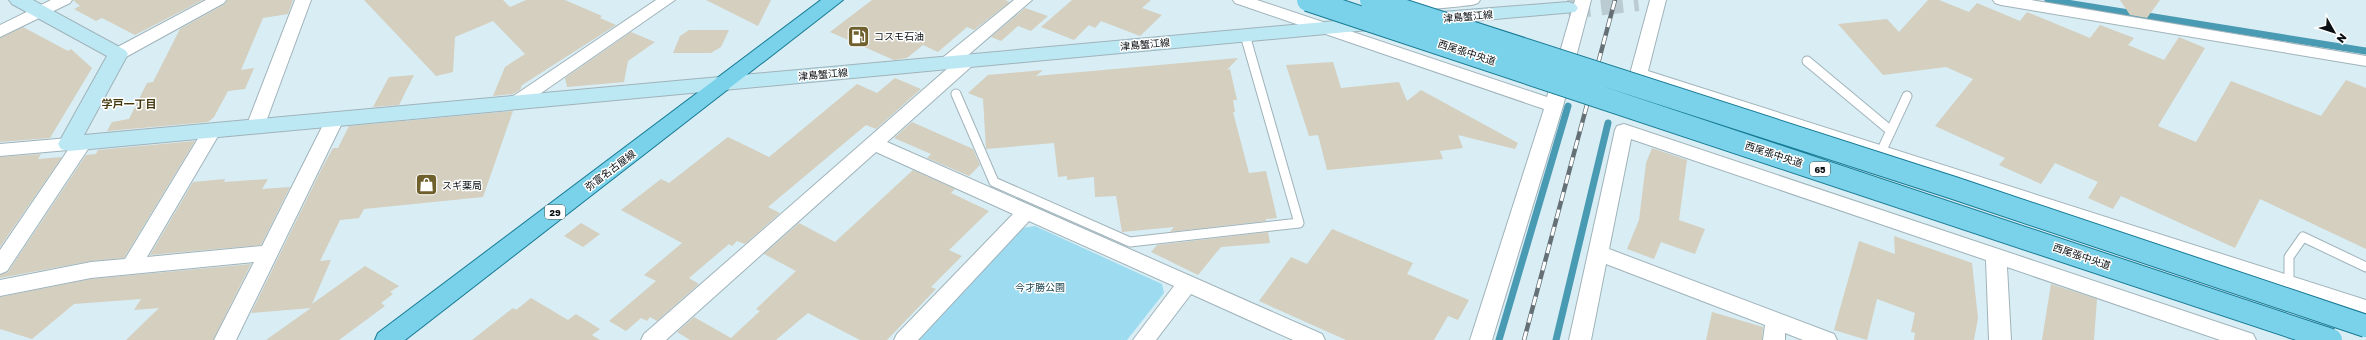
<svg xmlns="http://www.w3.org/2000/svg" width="2366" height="340" font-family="'Golos Text','Noto Sans JP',sans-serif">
<rect width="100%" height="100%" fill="#d9edf4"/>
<path fill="#9ddbf1" d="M1035 226 1162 284 1164 293 1127 340H918L1022 228Z"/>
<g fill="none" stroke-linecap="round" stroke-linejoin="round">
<path stroke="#499ab3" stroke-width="7" d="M2048 0 2366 51
M1499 340 1568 106
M1556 340 1608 123"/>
</g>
<path fill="#d4cfbe" d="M73 0H203L135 35 102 18 96 21 74 9 80 6Z
M227 0H293L288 14 263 18 241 70 254 68 245 89 228 91 214 117 208 122 107 131 112 122 129 119 147 83 153 82 180 29 225 4Z
M364 0H503L510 7 526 0H565L602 16 600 18 616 25 522 85 520 90 513 94 493 96 505 67 525 54 493 21 455 37 453 72 436 76Z
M706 0H771L758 26Z
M872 0H1005L1010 2 974 30 967 27 938 52 923 45 907 58 894 60 830 32Z
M1072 0H1151L1142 8 1162 15 1140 36 1101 21 1095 28 1089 25 1074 40 1041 27Z
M1928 0H1939L1969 12 1977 3 2020 21 2027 12 2090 38 2100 25 2134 38 2128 45 2164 60 2179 37 2205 48 2158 126 2196 142 2231 81 2321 116 2346 80 2366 88V249L2260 199 2235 248 2121 196 2113 209 2088 198 2098 182 2055 163 2041 184 1999 165 2005 158 1935 126 1973 79 1946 67 1883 75 1838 24 1887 19 1899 32Z
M2120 0H2160L2147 18 2130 15Z
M1025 8 1048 16 1031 31 1018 26 1001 41 991 37Z
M23 27 68 51 71 49 92 68 50 138 0 142V38Z
M689 30H729L721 47 711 53H673L680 36Z
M631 32 655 42 628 61 624 82 567 87 565 78Z
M1238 58 1227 70 1230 69 1237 100H1233L1235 112H1233L1249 173 1266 171 1277 218 1266 219V221L1170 232 1174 227 1122 232 1116 196 1095 197 1094 177 1067 180V176L1058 177 1054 143 986 149 983 99 968 93 988 75 1043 70 1036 76Z
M1333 62 1341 88 1399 82 1407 101 1421 90 1518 143 1515 149 1458 135 1463 148 1440 151 1443 159 1327 170 1318 135 1309 136 1286 65Z
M414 75 399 105 373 107 389 77Z
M895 78 921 89 876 129 866 125 768 207 780 213 745 244 737 241 732 246 729 244 689 278 699 284 657 321 650 317 647 321 641 318 626 331 609 321 656 281 644 275 682 243 621 210 661 179 669 183 728 137 769 157 857 84 877 93Z
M513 111 483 197 364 209 359 218 340 220 320 261 331 260 312 304 365 266 399 286 390 292 393 294 381 303 385 306 339 340H266L311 308 251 313 323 166 333 148H338L349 126Z
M912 122 973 149 980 165 969 176 927 158 931 154 894 138Z
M195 141 124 258 91 261 0 278V275L8 272 86 155 96 154 98 150Z
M1652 148 1687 160 1679 220 1705 229 1695 254 1661 242 1654 259 1627 249 1639 220 1646 163Z
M41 154 38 159 62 157 0 247V157Z
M913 170 955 189 951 193 989 211 949 250 962 256 931 287 936 289 887 340H860L808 313 776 340H690L677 332 694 317 731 338 760 311 756 309 796 271 764 254 799 223 835 242Z
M225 179 224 182 268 179 262 189 290 187 261 245 150 255 193 182Z
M581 223 600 234 583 247 564 236Z
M1332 229 1413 263 1407 274 1469 300 1458 320 1448 316 1434 340H1346L1259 301 1291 257 1307 264Z
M1268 232 1270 243 1221 247 1198 275 1151 252 1157 245Z
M1894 236 1972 263 1978 318 1974 340H1914L1915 333 1911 332 1915 313 1877 299 1867 340 1834 330 1859 241 1895 254Z
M251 264 213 340H126L159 308 134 310 141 299 74 304 32 339 0 329V297L91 279Z
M2051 284 2097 299 2094 340H2042Z
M531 298 568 320 576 314 600 329 592 335 600 340H472L513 308 516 310Z
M1712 312 1763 327 1762 340H1706Z"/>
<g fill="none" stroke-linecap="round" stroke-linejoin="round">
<path stroke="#baccd2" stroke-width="22" stroke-dasharray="22 11" stroke-linecap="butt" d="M1568 8 1638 0"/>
<defs>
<path id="lane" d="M1807 61 1891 131
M956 94 994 182 1130 242 1299 223 1245 35
M1881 152 1907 96
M2289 283V257L2303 237 2366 267"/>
<path id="street" d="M51 0H72L70 3 0 37V25Z
M206 0H226L224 3 124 58H112L109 54 112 50Z
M295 0H311L264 127 261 131 255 133 249 131 246 127Z
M656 0H675L521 107 515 109 509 107 506 103 509 99Z
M1014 0H1032L967 56 973 57 976 61 973 65 887 142 1322 334 1325 340H1293L1191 294 1156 340H1133L1174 286 1029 221 918 340H894L897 334 1013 214 876 152 666 340H641L644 334 948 68 941 67 938 63 941 59Z
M1233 0H1257L1547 97 1575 0H1591L1563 106 1492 340H1470L1544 109 1235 3Z
M1404 0H1480L1478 3 1472 5C1456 6 1414 15 1404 0Z
M1650 0H1666L1648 71 2366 300V316L1633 78 1630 74Z
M1993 0H2031L2366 56V66L2001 5 1995 3Z
M335 113 341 115 344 119 236 340H214L254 262 91 278 0 296V280L91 262 125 259 205 127 212 125 219 127 221 131 147 257 262 246 326 119 329 115Z
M1624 124 2253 334 2256 340H2220L2007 267 2011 340H1989L1986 260 1631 139 1609 249 1834 334 1837 340H1803L1785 333V340H1763L1765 325 1606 264 1591 340H1569L1615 130 1617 126Z
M83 137 90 139 92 143 7 271 0 274V250L68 150 0 156V144L69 138 76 140Z"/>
<path id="secondary" d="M9 0H33L125 50 128 54 84 135 1379 17 1386 19 1389 23 1386 27 1379 29 69 151 61 149 58 144 107 56 12 4Z
M1568 2 1575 4 1578 8 1575 12 1429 25 1422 23 1419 19 1422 15 1429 13Z"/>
<path id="primary" d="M821 0H843L405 340H375L378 333Z"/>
</defs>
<use href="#lane" stroke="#a0b3ba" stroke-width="11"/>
<use href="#street" stroke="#a0b3ba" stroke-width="2"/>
<use href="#secondary" stroke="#a0b3ba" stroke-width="2"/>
<use href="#primary" stroke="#177a94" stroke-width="2"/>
<use href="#lane" stroke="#fff" stroke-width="9"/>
<use href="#street" fill="#fff" fill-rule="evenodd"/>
<use href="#secondary" fill="#bce8f4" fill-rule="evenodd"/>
<use href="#primary" fill="#79d2e9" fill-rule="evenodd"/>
<defs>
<path id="rail" d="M1524 340 1615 0"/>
</defs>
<use href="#rail" stroke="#647075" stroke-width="4.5"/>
<use href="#rail" stroke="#fff" stroke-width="3" stroke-dasharray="9" stroke-linecap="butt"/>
<defs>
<path id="primary-bridge" d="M1308 0 2331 340
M1371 0 1954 188 2366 326"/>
</defs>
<use href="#primary-bridge" stroke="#177a94" stroke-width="24" stroke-linecap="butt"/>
<use href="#primary-bridge" stroke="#79d2e9" stroke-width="22"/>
</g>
<defs>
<symbol id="fuel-square" viewBox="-11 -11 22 22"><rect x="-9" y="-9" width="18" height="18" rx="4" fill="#6e5f2c" stroke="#fff"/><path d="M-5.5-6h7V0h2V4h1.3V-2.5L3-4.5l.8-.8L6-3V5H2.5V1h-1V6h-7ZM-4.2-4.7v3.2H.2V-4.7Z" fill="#fff"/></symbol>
<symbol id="shop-square" viewBox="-11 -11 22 22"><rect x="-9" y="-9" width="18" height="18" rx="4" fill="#6e5f2c" stroke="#fff"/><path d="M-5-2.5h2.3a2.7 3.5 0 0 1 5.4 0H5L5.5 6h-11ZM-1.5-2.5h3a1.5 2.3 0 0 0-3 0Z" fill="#fff"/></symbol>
</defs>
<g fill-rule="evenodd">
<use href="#fuel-square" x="846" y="24" width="25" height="25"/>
<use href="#shop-square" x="414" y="172" width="25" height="25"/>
</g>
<g text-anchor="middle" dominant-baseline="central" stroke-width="3" stroke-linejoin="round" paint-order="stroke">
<g fill="#fff" stroke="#535759" stroke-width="1">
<rect x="1810" y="162" width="20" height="14" rx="3"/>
<rect x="545" y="205" width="20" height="14" rx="3"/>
</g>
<g font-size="9" font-weight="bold" fill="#090f12">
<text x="1820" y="169">65</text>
<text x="555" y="212">29</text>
</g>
<g font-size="10" fill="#090f12" stroke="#fff">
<text transform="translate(1468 16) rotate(-5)">津島蟹江線</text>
<text transform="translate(1145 44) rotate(-5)">津島蟹江線</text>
<text transform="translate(1467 52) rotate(18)">西尾張中央道</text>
<text transform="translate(823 74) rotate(-5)">津島蟹江線</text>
<text transform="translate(1774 154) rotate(18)">西尾張中央道</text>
<text transform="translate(610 170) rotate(-37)">弥富名古屋線</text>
<text transform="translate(2082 256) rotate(19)">西尾張中央道</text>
</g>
<g font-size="10" fill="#090f12" stroke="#fff" text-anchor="start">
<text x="874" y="36">コスモ石油</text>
<text x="442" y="185">スギ薬局</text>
</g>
<g font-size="10" fill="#1d424d" stroke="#fff">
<text x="1040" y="287">今才勝公園</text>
</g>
<g font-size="11" font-weight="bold" fill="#43370d" stroke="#fff">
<text x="129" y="103">学戸一丁目</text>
</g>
</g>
<g transform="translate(2334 32) rotate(129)" stroke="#ffffff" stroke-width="3" paint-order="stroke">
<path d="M0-3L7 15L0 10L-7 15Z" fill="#090f12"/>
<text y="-6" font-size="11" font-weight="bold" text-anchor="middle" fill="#090f12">N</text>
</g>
</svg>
